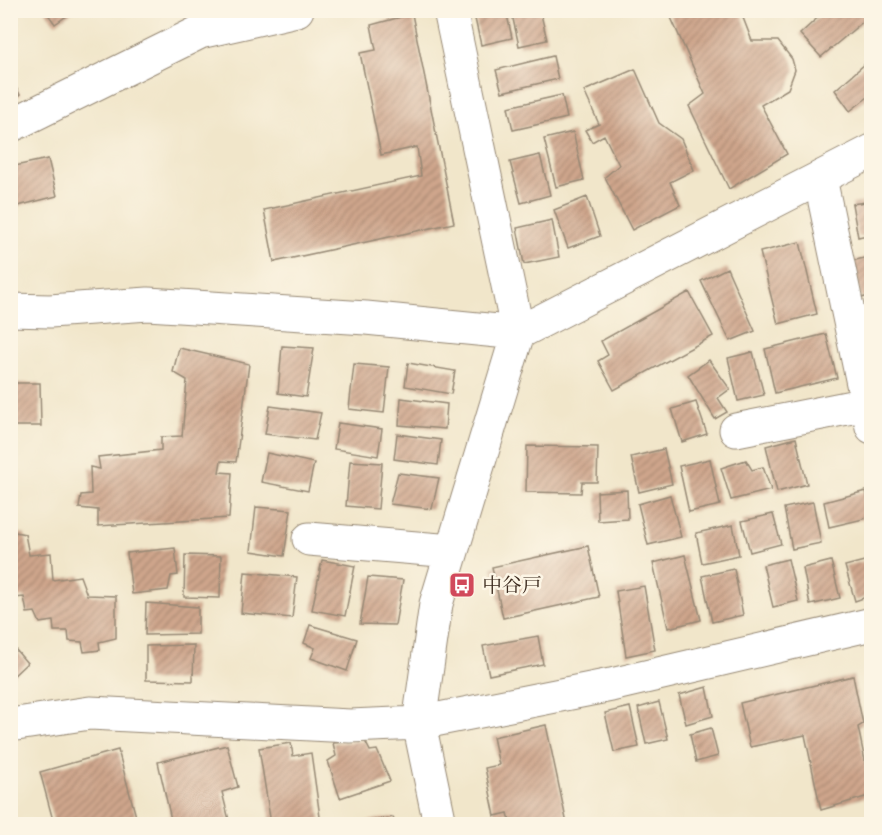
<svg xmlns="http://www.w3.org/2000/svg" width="882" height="835" font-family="Cardo,'Noto Serif JP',serif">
<defs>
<pattern id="building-hatch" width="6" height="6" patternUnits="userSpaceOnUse" patternTransform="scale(1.5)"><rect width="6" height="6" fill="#cfa68c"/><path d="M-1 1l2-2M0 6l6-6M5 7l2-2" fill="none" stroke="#a98772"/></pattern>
</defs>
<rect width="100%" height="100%" fill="#fcf5e5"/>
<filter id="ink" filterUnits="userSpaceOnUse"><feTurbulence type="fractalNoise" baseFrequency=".0167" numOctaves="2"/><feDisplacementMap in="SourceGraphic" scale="12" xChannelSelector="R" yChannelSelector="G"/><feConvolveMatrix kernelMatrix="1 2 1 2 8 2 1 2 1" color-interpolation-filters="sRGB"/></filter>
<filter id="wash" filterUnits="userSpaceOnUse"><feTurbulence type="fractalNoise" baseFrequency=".008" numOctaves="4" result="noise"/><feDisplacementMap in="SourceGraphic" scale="24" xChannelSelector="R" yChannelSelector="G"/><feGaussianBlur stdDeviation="1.35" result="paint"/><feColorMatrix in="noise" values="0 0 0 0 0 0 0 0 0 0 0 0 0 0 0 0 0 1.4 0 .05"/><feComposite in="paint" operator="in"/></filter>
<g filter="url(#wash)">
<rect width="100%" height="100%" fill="#f1e6ca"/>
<g id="blocks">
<path fill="url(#building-hatch)" d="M45 10H75L55 24Z
M473 10H506L512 38 481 45Z
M511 10H540L547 40 519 46Z
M675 10H740L752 41H778L792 59 795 70 788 89 761 105 787 154 729 189 689 106 705 94 669 13Z
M826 10H872V14L821 57 800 34Z
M412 14 454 223 274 262 264 210 421 176 417 147 381 155 360 53 376 50 371 25Z
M553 56 558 79 502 92 496 70Z
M872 58V94L850 111 835 90Z
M635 69 659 123 681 139 694 170 670 182 680 205 632 230 605 177 619 165 604 135 592 142 585 130 599 124 584 91Z
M10 76 20 95 10 100Z
M562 95 567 118 513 130 508 107Z
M573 132 584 180 556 187 544 139Z
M540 155 550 195 521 203 510 162Z
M48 159 57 196 10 208V167Z
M587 197 600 236 568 248 554 210Z
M872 201V234L858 237 852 204Z
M552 220 559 257 524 264 517 228Z
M800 242 817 314 778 324 760 252Z
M872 256V301H871L870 296 861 298 852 261Z
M727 268 755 331 730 341 701 281Z
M689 292 713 336 614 390 598 361 608 355 601 341Z
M826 334 837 378 775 393 765 349Z
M282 346 314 348 306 397 278 393Z
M179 348 249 364 236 462 221 461 219 472 232 473 229 518 98 526V510L79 508 81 495 91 494 90 467 100 469 98 457 161 450V437L182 436 187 380 173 372Z
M753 352 764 395 738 401 728 358Z
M709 360 730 389 718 398 727 412 715 419 688 375Z
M408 363 455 371 451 394 405 386Z
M354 364 389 367 384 413 349 409Z
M10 383H40L41 426H10Z
M401 398 447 404 445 429 399 425Z
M696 402 707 434 682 442 672 409Z
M270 406 321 413 315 440 265 434Z
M338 423 382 429 378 456 334 449Z
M397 434 441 440 438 465 394 459Z
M796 438 807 484 777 492 766 446Z
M527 446 598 447 597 482H582L581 493 526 492Z
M664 449 672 484 639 492 631 457Z
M267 453 314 463 308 491 261 482Z
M710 459 720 505 689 512 679 466Z
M746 460 752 470 763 467 771 490 731 500 721 468Z
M350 461 382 463 378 509 346 506Z
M398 473 439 478 432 509 390 504Z
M627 490 628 519 598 521 597 492Z
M866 491 872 517 829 527 824 502Z
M670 495 681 537 648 545 638 504Z
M813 502 821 543 792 549 784 508Z
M256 507 291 510 284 556 251 551Z
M773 514 781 544 750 552 742 521Z
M733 525 739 555 702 563 696 533Z
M10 531 25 534 29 555 51 553 53 580 80 576 87 595 116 596V638L99 642 100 650 84 652 82 642 69 641 68 631H54L53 621 40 623 35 612 27 613 24 597 14 598 10 593Z
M588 546 599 597 503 618 492 567Z
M175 548 178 575 171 576 168 590 132 594 127 553Z
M185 555 221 556 220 598 184 597Z
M685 555 701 620 668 628 653 563Z
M788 559 798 601 773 607 763 565Z
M872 559V595L855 601 845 566Z
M322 560 355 566 345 616 312 610Z
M831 561 840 598 810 605 803 568Z
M734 569 743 615 712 622 702 576Z
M245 572 297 577 292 618 241 613Z
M368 577 403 580 395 625 360 624Z
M644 586 655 650 626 656 616 591Z
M146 603 198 607V634L145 635Z
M310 625 357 639 347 671 311 658 315 648 304 643Z
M538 636 543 664 489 675 483 646Z
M10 643 27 663 10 679Z
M194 645 193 681 146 680V646Z
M853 676 863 724 858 727 872 795 821 810 805 735 750 747 740 703Z
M707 687 713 716 686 724 679 695Z
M659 702 668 739 646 744 638 708Z
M630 707 639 747 614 752 605 713Z
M546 725 567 824H511L508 813 495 816 485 768 499 765 493 737Z
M711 728 718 756 696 762 690 734Z
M365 741 370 751 377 750 390 781 340 798 328 761 336 756 333 743Z
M291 743 293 756 311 753 321 824H271L259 748Z
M227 745 238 787 222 792 230 824H172L158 762Z
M118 750 138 824H54L40 772Z
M393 817 395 824H358L357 823Z"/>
</g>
</g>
<g filter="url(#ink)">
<use href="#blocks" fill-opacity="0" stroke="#968874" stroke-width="1.5"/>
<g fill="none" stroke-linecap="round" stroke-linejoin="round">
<defs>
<path id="minor" d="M10 126 200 32 297 10
M820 178 872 427
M10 310 50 311 148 304 366 318 518 333 450 10
M736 430 867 404
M309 539 452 551
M10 725 90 713 350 726 419 723 611 685 872 624
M440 824 419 723 436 604 518 333 872 151"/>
</defs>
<use href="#minor" stroke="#968874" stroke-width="35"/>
<use href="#minor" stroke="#fff" stroke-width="33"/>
</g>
</g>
<defs>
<symbol id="bus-square" viewBox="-11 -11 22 22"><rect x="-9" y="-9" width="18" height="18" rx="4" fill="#d1495b" stroke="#fcf5e5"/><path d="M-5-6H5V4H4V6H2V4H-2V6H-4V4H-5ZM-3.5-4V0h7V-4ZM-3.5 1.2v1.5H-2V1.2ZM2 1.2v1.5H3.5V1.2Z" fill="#fff"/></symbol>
</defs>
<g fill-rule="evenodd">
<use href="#bus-square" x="447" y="570" width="30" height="30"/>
</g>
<g text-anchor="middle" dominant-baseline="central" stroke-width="5" stroke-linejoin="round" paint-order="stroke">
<g font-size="20" fill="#3b2a1e" stroke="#fcf5e5" text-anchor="start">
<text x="482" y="585">中谷戸</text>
</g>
</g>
<rect width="882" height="835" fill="none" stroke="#fcf5e5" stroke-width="36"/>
</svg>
